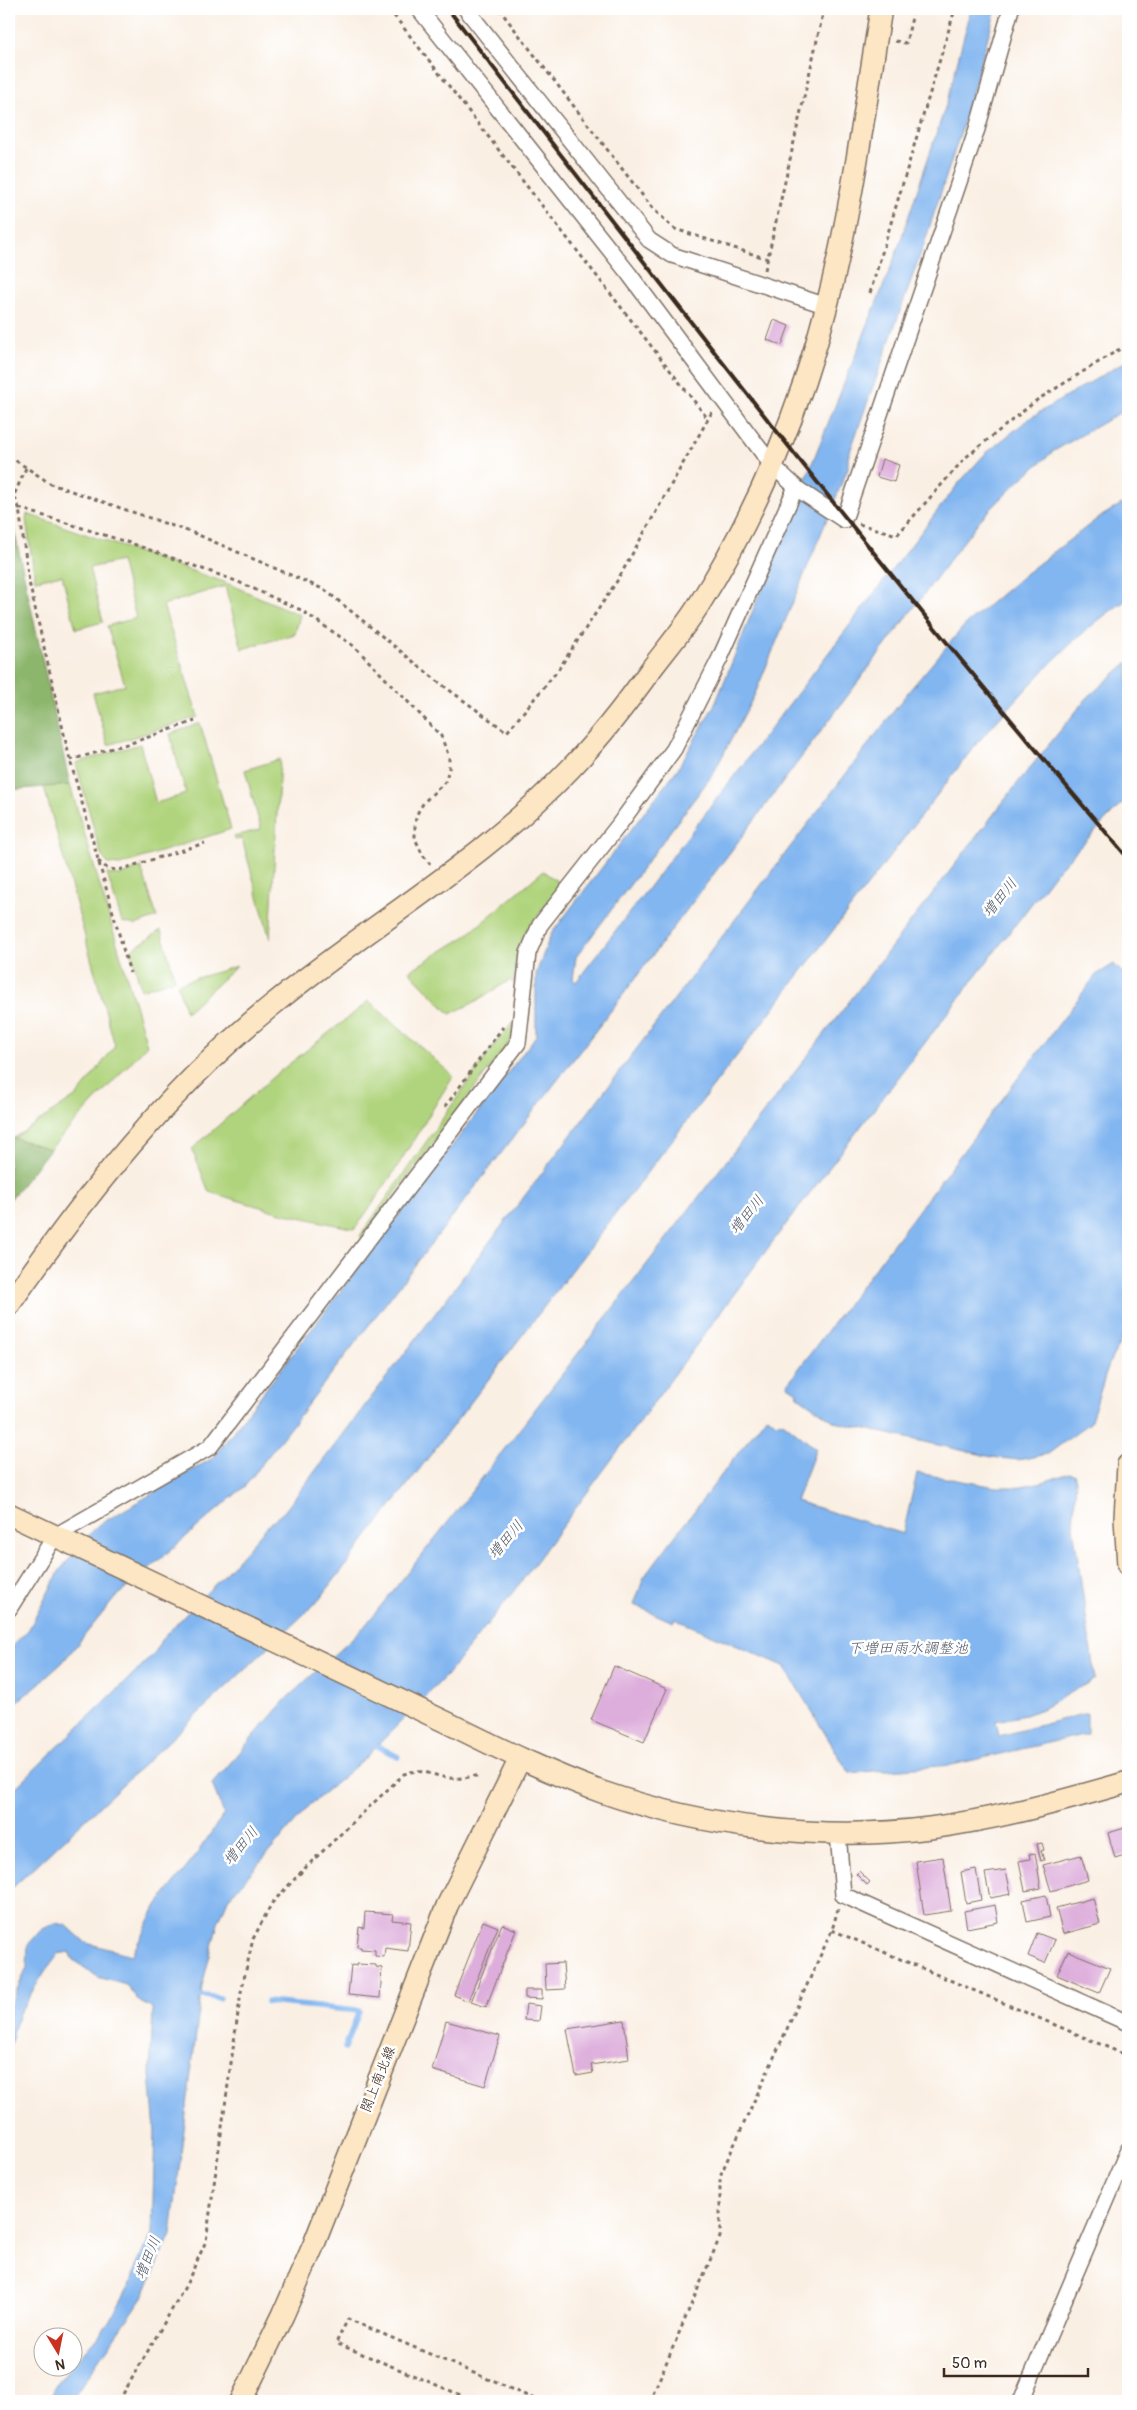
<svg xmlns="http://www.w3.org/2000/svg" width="1137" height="2410" font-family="Pangolin,'Klee One',sans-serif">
<rect width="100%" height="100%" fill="#fff"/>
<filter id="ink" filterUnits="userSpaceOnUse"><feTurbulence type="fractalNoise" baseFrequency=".02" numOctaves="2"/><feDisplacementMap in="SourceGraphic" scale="10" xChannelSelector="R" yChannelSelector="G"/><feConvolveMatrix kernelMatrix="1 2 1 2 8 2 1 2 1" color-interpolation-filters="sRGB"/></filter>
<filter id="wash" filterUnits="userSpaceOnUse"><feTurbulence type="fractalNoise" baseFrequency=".0096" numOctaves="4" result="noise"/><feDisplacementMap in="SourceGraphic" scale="20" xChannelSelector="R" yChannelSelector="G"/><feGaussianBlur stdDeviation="1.12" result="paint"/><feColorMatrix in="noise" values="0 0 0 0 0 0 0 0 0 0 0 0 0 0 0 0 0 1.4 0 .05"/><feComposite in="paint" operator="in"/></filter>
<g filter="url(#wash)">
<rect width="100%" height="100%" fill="#faefe3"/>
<path fill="#b0d47d" stroke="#767f4e" d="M27 514 224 582 300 615 295 634 242 649 225 586 163 605 198 717 108 745 93 693 125 685 107 626 136 618 121 561 89 568 103 622 76 629 62 575 35 580 26 519Z
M200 723 231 829 120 865 108 864 101 855 76 763 140 744 156 803 186 794 170 734Z
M280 759 270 939 242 839 235 840 233 837 261 829 245 770Z
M70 785 147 1045 50 1149 14 1138 78 1095 115 1046 44 787Z
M141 867 157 917 135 925 122 922 107 874 120 876Z
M543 871 562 885 526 931 518 951 513 983 510 980 471 1004 450 1014 409 971 466 936Z
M161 930 175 979 141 990 131 950Z
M237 966 186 1012 177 984Z
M369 1001 453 1076 392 1175 355 1229 281 1213 209 1192 192 1149 274 1076Z
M513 1023V1037L362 1238 360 1236 497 1041Z"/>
<path fill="#8cb66c" stroke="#647045" d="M9 505V507L70 785 9 790Z
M14 1138 50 1149 9 1201V1140Z"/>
<path fill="#82b6f0" stroke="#5e7087" d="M971 9H996L963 125 923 247 848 457V468L755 694 713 774 576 957 573 979 576 982 958 484 985 454 1030 418 1128 360V408L1054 451 1021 479 979 521 613 1008 245 1486 115 1598 62 1663 34 1688 9 1708V1650L29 1629 60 1570 97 1526 213 1458 536 1036V974L551 934 679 767 716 702 895 257 947 102Z
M1128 500V599C1069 637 1024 692 977 743L319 1600 9 1891V1794L155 1653 161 1640 224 1575 271 1522 284 1512 909 691 964 626 1025 574 1097 519Z
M1128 662V797L1055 873 777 1236 521 1582 446 1676 364 1759 310 1805 228 1899 218 1923 202 1986 171 2234 143 2297 71 2401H48L61 2378 108 2324 131 2283 136 2266 152 2234 155 2131 150 2074 153 2009 140 2002 126 1985 98 1977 73 1960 69 1952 58 1954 45 1971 18 2015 9 2050V2007L27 1968 28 1945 41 1930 55 1923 66 1925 86 1943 132 1955 157 1905 191 1862 224 1814 212 1784 286 1699 364 1627 452 1517 1020 780 1087 698Z
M1114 964 1128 978V1328L1110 1361 1090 1423 1048 1454 1018 1460 992 1457 835 1422 798 1396 797 1392 788 1386V1383L1096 975Z
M768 1416 776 1423 783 1422 816 1449 796 1501 903 1534 917 1473 996 1487H1016L1043 1482 1069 1473 1074 1474 1076 1480 1073 1526 1095 1679 1042 1709 1025 1715 996 1721 999 1736 1087 1713V1734L952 1765 849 1773 784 1666 675 1619 673 1622 634 1605 644 1577 764 1419Z"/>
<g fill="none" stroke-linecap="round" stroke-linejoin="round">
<path stroke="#82b6f0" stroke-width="5.5" d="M372 1743 398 1757
M195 1995 220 1998
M267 2002 359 2011 345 2048"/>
</g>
<g id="blocks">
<path fill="#ddaddb" d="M774 320 789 326 782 345 767 340Z
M882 459 899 465 894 482 877 477Z
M614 1666 667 1689 644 1742 591 1720Z
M1128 1827V1854L1115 1858 1108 1833Z
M1042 1843 1044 1850 1041 1851 1044 1860 1041 1861 1037 1844Z
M1035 1853 1041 1888 1025 1891 1019 1861 1030 1859 1029 1854Z
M1081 1855 1088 1880 1051 1891 1043 1865Z
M943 1857 951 1911 924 1915 916 1861Z
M976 1869 981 1900 966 1903 961 1872Z
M1006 1870 1011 1894 990 1898 985 1873Z
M859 1871 870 1882 867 1885 856 1874Z
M1128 1889V1908L1123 1890Z
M1046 1895 1050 1917 1027 1922 1023 1900Z
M1093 1898 1100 1924 1063 1934 1056 1908Z
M995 1905 998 1922 967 1928 964 1911Z
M365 1912 393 1914 392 1920 411 1922 408 1951 385 1948 384 1957 375 1956V1950L361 1949V1947H357L359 1927 364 1928Z
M483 1921 498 1927 468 2001 454 1995Z
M502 1924 516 1930 486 2007 471 2002Z
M1037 1933 1055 1940 1045 1963 1028 1956Z
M1068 1951 1110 1968 1099 1993 1057 1975Z
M563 1963 565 1989 546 1990 545 1964Z
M357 1964 376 1965V1967L382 1968 380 1998 348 1995 351 1965 357 1966Z
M525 1990H542V1999L525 1998Z
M526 2004 541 2006 539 2021 524 2020Z
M624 2020 629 2059 591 2065 593 2073 576 2076 567 2029Z
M446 2021 500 2036 485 2086 432 2070Z"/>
</g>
</g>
<g filter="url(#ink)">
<use href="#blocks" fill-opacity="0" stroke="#7e6f63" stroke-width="1"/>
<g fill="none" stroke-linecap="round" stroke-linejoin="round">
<defs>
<path id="street" d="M419 9 629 274 771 464 799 490 844 520 977 129 1011 9
M466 9 649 240 672 255 827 306
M9 1609 55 1536 210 1447 518 1043 528 953 540 925 618 826 674 749 720 658 796 487
M838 1833 843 1895 1128 2023
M1021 2401 1128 2150"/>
<path id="secondary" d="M9 1305C85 1196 167 1091 271 1006 369 925 482 862 570 769 600 738 627 703 652 668 668 647 686 626 700 603 757 512 801 408 827 305 852 208 865 107 881 9
M1128 1465 1125 1518 1128 1565
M9 1514 450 1724C500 1749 549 1773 602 1792 703 1827 823 1842 930 1828 997 1819 1063 1801 1128 1782
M241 2401 283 2315 314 2244 447 1906 520 1759"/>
</defs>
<use href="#street" stroke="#7e6f63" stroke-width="18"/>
<use href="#secondary" stroke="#7e6f63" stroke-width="24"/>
<path stroke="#7e6f63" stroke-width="3" stroke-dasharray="4 4" stroke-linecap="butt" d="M389 9 708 419
M499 9 653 209 675 229 768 259
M895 41 906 43 914 9
M765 270 824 9
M870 293 955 9
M9 456 51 484 196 534 325 590 441 684 507 732 558 670 617 581 712 412
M26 468 14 495 19 508 29 582 70 760 130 973
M19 508 136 545 236 581 301 610 355 647 441 736 449 757V769L445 782 424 802 418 812 415 822V838L422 854 430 864
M859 524 897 535 965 458 1037 400 1128 344
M70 760 134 742 195 721
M98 861 108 869 119 870 205 843
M445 1107 503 1027
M832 1930 1128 2056
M119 2401 186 2285 206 2241 241 1992 253 1939 272 1903 307 1866 404 1774C421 1767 433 1776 449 1778 460 1779 470 1777 481 1775
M475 2401 336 2343 348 2319 539 2401
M650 2401 720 2237V2176L832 1930 838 1909"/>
<use href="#street" stroke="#fff" stroke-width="15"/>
<use href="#secondary" stroke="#fce6c4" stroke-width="21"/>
<path stroke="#3b2a1e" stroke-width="4" d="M448 9C670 296 891 584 1128 858"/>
</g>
</g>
<g text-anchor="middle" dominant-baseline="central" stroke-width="5" stroke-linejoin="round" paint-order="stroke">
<g font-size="14" fill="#3b2a1e" stroke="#fff">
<text transform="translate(378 2079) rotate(-68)">閖上南北線</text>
</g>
<g font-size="15" font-style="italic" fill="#545b68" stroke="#fff">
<text transform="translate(1000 898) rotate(-51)">増田川</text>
<text transform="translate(747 1215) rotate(-51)">増田川</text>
<text transform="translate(506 1540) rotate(-49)">増田川</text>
<text x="908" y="1648">下増田雨水調整池</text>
<text transform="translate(241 1846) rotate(-50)">増田川</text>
<text transform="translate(148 2258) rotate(-68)">増田川</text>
</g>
</g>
<rect width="1137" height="2410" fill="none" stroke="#fff" stroke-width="30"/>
<g transform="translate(58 2352) rotate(170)"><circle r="24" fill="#ffffff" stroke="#b1aaa5"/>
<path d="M0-4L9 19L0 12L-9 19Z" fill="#c8321e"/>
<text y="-8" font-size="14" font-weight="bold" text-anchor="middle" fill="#3b2a1e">N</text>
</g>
<path d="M944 2368v8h144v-8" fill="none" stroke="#3b2a1e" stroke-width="2.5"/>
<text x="952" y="2368" font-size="15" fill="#3b2a1e" stroke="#ffffff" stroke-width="4" paint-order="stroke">50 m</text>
</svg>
